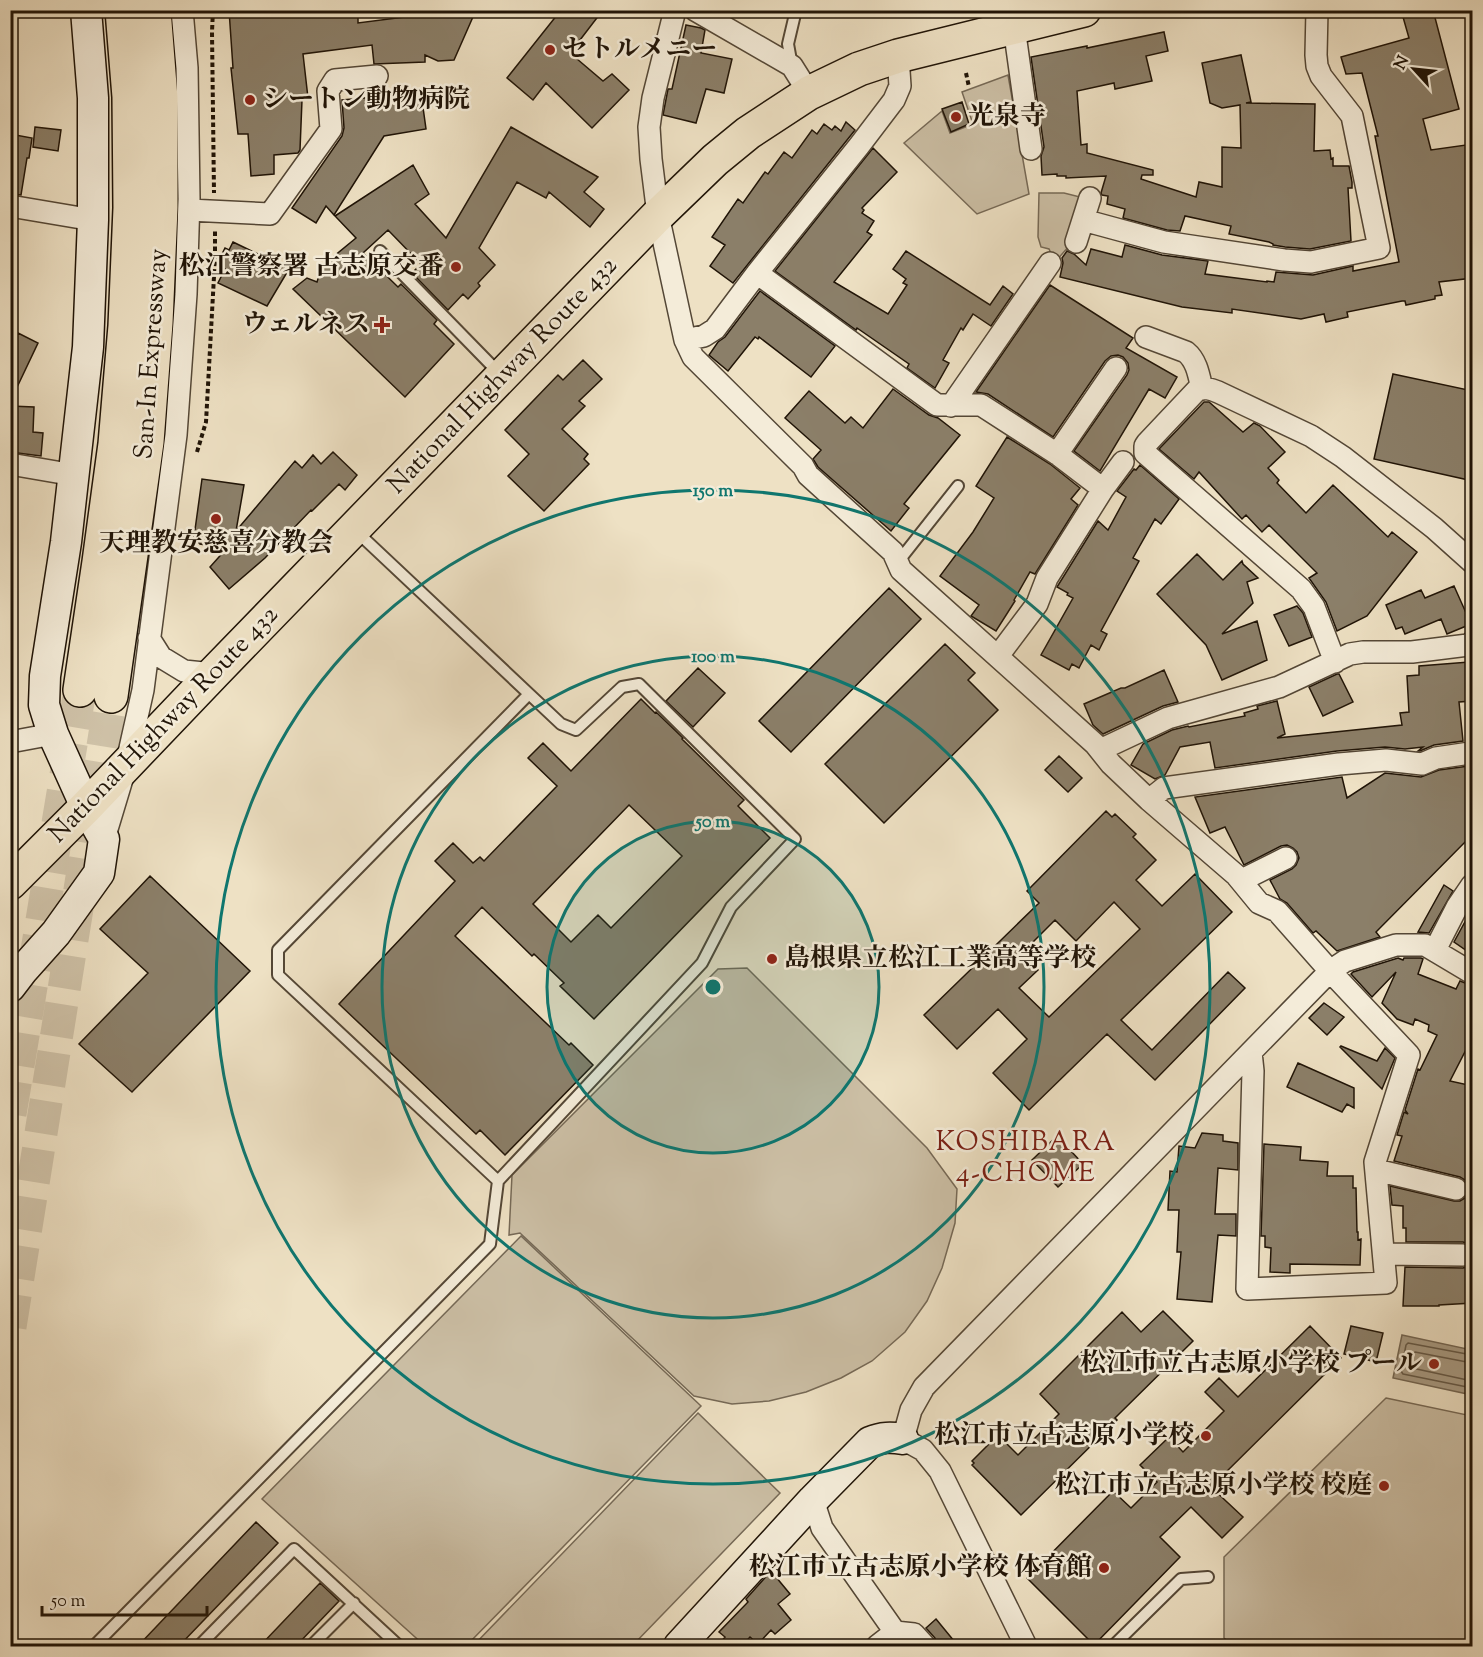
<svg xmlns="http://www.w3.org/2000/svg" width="1483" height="1657" font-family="'Sorts Mill Goudy','Noto Serif JP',serif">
<rect width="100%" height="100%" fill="#eee1c4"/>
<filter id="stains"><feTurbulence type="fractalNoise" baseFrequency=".00333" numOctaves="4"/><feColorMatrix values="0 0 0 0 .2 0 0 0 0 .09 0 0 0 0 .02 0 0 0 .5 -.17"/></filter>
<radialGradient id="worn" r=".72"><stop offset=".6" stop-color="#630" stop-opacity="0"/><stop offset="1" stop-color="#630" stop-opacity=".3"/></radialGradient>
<path fill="#cbbea4" stroke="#766956" stroke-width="1.5" d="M1008 75 1029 194 977 214 904 143 942 111 950 133 973 124 962 92Z
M1039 193H1064L1088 199 1070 245 1055 262 1049 249 1041 247 1038 237Z
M747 968 927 1148 957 1189 955 1223 942 1268 927 1301 905 1332 872 1361 841 1378 806 1392 769 1401 732 1404 694 1396 520 1233 509 1235 512 1175 718 969Z
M521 1236 701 1406 466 1646H425L262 1499Z
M1386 1398 1472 1416V1646H1234L1224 1638V1557Z
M698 1413 780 1493 632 1646H473Z"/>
<path fill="#a89b84" stroke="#726552" stroke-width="1.5" d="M1402 1335 1472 1350V1395L1393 1378Z"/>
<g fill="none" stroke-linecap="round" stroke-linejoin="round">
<path stroke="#645846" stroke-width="1.5" d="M1472 1355 1408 1343 1406 1345 1401 1371 1403 1374 1472 1388
M1472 1363 1415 1352 1412 1354 1410 1365 1412 1368 1472 1381"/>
</g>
<path fill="#8b7f69" stroke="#201407" stroke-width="1.5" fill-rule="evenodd" d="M229 10H297V15L358 10V23L428 14 430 10H476L454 60 438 61 425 55V62L374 64 372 45 303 54 308 98 302 100 300 150 298 153 274 155V174L251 176 248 134H238L231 68H233Z
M561 10H603L570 53 603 81 612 74 629 90 592 128 546 83 533 100 507 78Z
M1401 10H1433L1459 109 1423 119 1431 150 1473 144V278L1439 282 1442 295 1435 296V299L1406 305 1405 301H1402L1347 312 1348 317 1326 322 1324 314 1301 319 1232 309V313L1182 307 1060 277 1063 263 1062 258 1067 251 1074 254 1086 265 1091 249 1122 257 1125 245 1162 255 1208 261 1205 274 1267 282V281L1274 282 1276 272 1313 275 1353 266V271L1399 262 1375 136H1378L1362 73 1346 74 1341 57 1409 38Z
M686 25 701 28 705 30 701 53 732 59 724 93 706 89 696 123 663 115 668 89H672Z
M1164 32 1168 51 1146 56 1152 81 1115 89 1114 83 1077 91 1081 145 1087 144V153L1153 170V175H1142L1141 179 1196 197 1199 182 1222 187V147L1241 148 1240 105 1222 108 1210 103 1202 63 1241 55 1251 102 1246 103 1315 104 1314 151 1330 150 1331 159 1333 158V166H1349L1352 182V188H1348L1351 241 1310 249 1285 247 1273 245V244L1269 242 1229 234 1231 226 1185 216 1180 231 1167 230 1123 218 1125 209 1107 204 1108 196 1102 195 1101 193 1106 176 1066 178V176H1057V174L1042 175 1041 156 1044 147 1031 57 1087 46V48Z
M421 93 426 129 384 136 334 215 326 206 316 223 292 208 342 136 344 128 342 100Z
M962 102 969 124 951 132 942 109Z
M846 122 855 130 733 283 710 266 725 245 712 237 738 199 743 203 765 172 768 174 784 152 792 158 812 130 817 134 824 124 832 130 835 126 841 131Z
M35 127 61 130 58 151 33 147Z
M511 127 598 177 584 192 604 209 590 227 549 192 546 198 517 182 479 248 495 265 478 283 480 286 468 299 463 294 448 310 412 273 421 264 388 230 363 253 398 287 401 284 437 320 434 324 454 344 405 397 293 289 307 278 317 282 322 266 356 238 335 216 413 165 429 194 415 204 446 238Z
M10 134 32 138 29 158H27L21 195 10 194Z
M873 148 897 172 862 208 864 210 862 213 874 221 867 232 872 235 834 282 888 314 907 285 903 283 906 279 893 269 906 251 990 305 1003 286 1013 294 991 326 973 314 963 330 961 328 943 360 949 363 935 388 907 368 909 364 857 328 856 330 775 271Z
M233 242 289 269 267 306 218 283 225 269 217 264 225 248 229 250Z
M1050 285 1133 338 1126 348 1177 377 1165 398 1149 389 1100 471 1074 451 1127 375 1129 370 1128 363 1123 357 1118 355 1111 356 1105 361 1053 437 988 394 976 392Z
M760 291 835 346 811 377 759 337 758 339 755 337 728 371 709 355 718 342 725 337Z
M18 333 38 343 10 402V349Z
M583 360 602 379 579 401 585 406 562 429 588 454 584 459 589 464 544 511 508 476 529 454 505 430 558 375 563 380Z
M1393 374 1473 391V481L1374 459Z
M893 389 929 415 938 418 960 435 904 504 909 508 891 531 818 467 813 459 821 450 785 418 809 391 845 423 851 417 863 428Z
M1204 402H1209L1243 432 1254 423 1260 426 1285 452 1268 468 1279 480 1277 483 1306 513 1333 485 1388 537 1392 532 1417 552 1367 616 1337 631 1326 602 1309 578 1317 573 1269 525 1262 532 1246 515 1242 519 1199 472 1194 479 1159 449Z
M10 406 34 407 33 432 43 433 41 456 10 452Z
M1007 437 1050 464 1080 488 1071 499 1078 505 1035 574 1030 572 1014 600 1015 601 996 631 971 616 979 605 940 576 973 532 994 498 976 486Z
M333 452 357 475 345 490 339 484 312 511 311 510 265 558 229 589 210 567 227 548 200 544V543L195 542 196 538 194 537 202 479 244 485 236 531 295 461 302 468 313 455 321 464Z
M1140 465 1179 499 1161 524 1155 519 1133 558 1139 561 1101 631 1107 634 1099 650 1091 645 1079 668 1072 664 1069 670 1041 655 1073 598 1067 595 1068 593 1057 587 1098 521 1108 530 1126 497 1117 491 1134 469 1136 470Z
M1197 554 1223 580 1242 561 1243 564 1258 578 1247 582 1253 603 1222 634 1257 621 1267 660 1222 680 1206 645 1157 594Z
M1454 586 1471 624 1447 634 1441 619 1405 634 1402 627 1396 629 1386 605 1421 590 1425 598Z
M889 588 921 619 791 752 759 721Z
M1297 606 1303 613 1312 637 1289 646 1274 615Z
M945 644 975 673 968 680 998 710 884 823 825 764Z
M1469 662 1472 701 1459 702 1463 741 1434 745 1420 751H1418L1423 747 1405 749 1385 747 1337 751 1215 768 1210 742 1180 747 1165 775 1155 779 1131 765 1143 744 1172 730 1188 726 1189 727 1245 716 1244 713 1258 709 1257 706 1277 701 1285 734 1277 738 1402 725 1400 713 1409 712 1407 676 1419 675V666Z
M698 668 725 693 693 727 666 701Z
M1164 670 1178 702 1163 706 1103 734 1093 725 1084 704 1121 688H1125Z
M1337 674H1339L1353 702 1323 716 1309 687Z
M641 699 655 713 656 712 683 738 682 739 744 800 738 806 770 838 594 1019 560 986 564 983 534 954 532 956 482 907 455 936 569 1045 571 1043 593 1065 505 1155 480 1130 476 1134 339 1004 455 881 435 861 453 843 473 863 480 857 484 861 557 786 528 758 543 743 571 771ZM629 805 682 856 611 928 598 915 571 942 533 904Z
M1059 756 1082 778 1068 792 1045 770Z
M1469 766 1473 770V834L1376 932 1380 937 1337 951 1316 931 1313 933 1287 903 1280 899 1270 880 1292 869 1296 865 1299 858 1297 852 1293 848 1287 845 1281 846 1244 865 1225 827 1210 833 1195 797 1342 777 1347 798 1385 773 1421 777 1439 770Z
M1106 811 1112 817 1115 814 1136 834 1133 837 1156 860 1136 880 1162 906 1195 874 1232 912 1121 1020 1152 1050 1228 972 1245 988 1155 1080 1107 1034 1029 1110 993 1073 1027 1039 998 1009 957 1049 924 1015 1039 903 1027 891ZM1114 902 1140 929 1049 1017 1019 988 1038 970 1022 953 1055 920 1076 941Z
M150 876 250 971 132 1092 79 1044 148 973 100 929Z
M1444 885 1453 891 1429 933 1418 932Z
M1473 907V955L1454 942Z
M1398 958 1403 960 1404 958H1421L1423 959 1418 974 1456 989 1460 981 1473 986V1036L1450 1081 1473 1086V1247L1469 1244 1463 1242H1406V1228H1403V1206L1392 1205 1390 1186 1454 1201H1460L1465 1198 1468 1191V1185L1465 1180 1460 1177 1394 1161 1402 1136 1397 1135 1404 1112 1408 1114 1405 1110 1418 1069 1420 1070 1437 1035 1428 1031 1429 1025 1415 1019 1413 1025 1397 1019 1382 1003 1396 972 1372 997 1351 974 1353 972Z
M1324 1003 1344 1017 1327 1035 1309 1018Z
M1341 1046 1377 1061 1385 1048 1395 1058 1382 1089 1340 1047Z
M1298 1063 1354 1088V1108L1347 1104 1342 1112 1287 1087Z
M1202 1133 1223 1135V1141L1238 1143V1170L1218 1168 1215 1214H1236V1236L1218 1235 1212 1302 1177 1299 1181 1252H1177L1179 1210H1168L1170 1171 1177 1172 1179 1146 1195 1148Z
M1057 1136 1083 1164 1058 1187 1032 1160Z
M1264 1144 1301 1147 1300 1160 1328 1162 1327 1176H1353V1188H1356L1357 1232H1358V1240L1361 1239 1360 1265 1290 1264V1273L1270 1272 1271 1248 1265 1247V1236H1261Z
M1473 1263V1303L1439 1305V1306H1403L1405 1267 1463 1268 1469 1266Z
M1163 1311 1193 1341 1115 1418 1117 1420 1021 1515 972 1465 974 1463 972 1461 998 1435 1018 1455 1059 1414 1040 1394 1122 1312 1141 1332Z
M1310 1326 1341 1358 1211 1487 1243 1517 1222 1538 1191 1507 1160 1537 1180 1557 1094 1645 1027 1578 1113 1491 1131 1508 1157 1482 1140 1465 1169 1437 1183 1452 1224 1411 1205 1392 1219 1378 1238 1397Z
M1351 1326 1383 1333 1376 1362 1344 1354Z
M256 1522 278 1543 178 1647H137Z
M771 1571 790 1594 778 1604 791 1620 775 1634 771 1630 758 1644 750 1637 741 1647H717L725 1637 719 1632 748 1602 746 1599Z
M320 1583 339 1601 295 1647H259Z
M936 1619 959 1647H937L935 1638 926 1628Z"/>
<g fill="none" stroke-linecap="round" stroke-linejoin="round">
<path stroke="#cfc2a8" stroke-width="33" stroke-dasharray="33 16" stroke-linecap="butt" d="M10 1114 80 690
M10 1327 111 696"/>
<defs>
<path id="lane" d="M792 66 788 44 796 10
M380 251 500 374
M898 562 958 486
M498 1181 278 975V950L529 694
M94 1646 490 1244 498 1181 702 963 731 907 795 839 639 684 622 687 576 730 561 724 356 531
M199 1646 294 1549 399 1646
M311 1646 354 1603
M1113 1646 1181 1579 1208 1577"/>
<path id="street" d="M675 10 653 98 649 127 651 159 658 215 685 340 693 357 803 466 808 475 893 552 901 570 1095 744 1111 764 1149 800 1236 875 1259 903 1277 911 1330 971 1409 1055 1375 1162 1386 1283 1247 1289 1253 1071 1251 1052
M695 10 792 66 809 93
M1014 27 1031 149
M10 206 93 220
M189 210 270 214 331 129 328 91 335 80 377 76
M1083 220 1164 242 1284 260 1311 262 1379 248 1352 116 1321 76 1317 66 1316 55 1317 10
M1076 242 1090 198
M757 273 937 405H981L1057 454 1103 489 1047 578 1037 604 998 656
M1146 337 1186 352C1197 361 1199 376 1202 389
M685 340 704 336 715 329 757 273 859 146 894 100 900 86 898 56
M951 406 1050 263
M1057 454 1116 368
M10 464 74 475
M1103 489 1123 462
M149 638 161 657 184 671 213 674
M1335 662 1314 607 1301 589 1145 453V446L1147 443 1197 390C1205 387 1211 389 1218 392L1311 436 1343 457 1434 528 1472 562
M10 742 53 734
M1100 750 1168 718 1279 687 1350 654 1363 652H1412L1468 645 1472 642
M1149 800 1164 788 1339 764 1386 760 1422 764 1436 758 1470 753 1472 752
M104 839 126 766 143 690 176 435 186 294 189 199 187 68 182 10
M1242 880 1286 858
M1435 950 1457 907 1472 885
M1376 1170 1456 1189
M1384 1254 1463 1255
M813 1500 822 1528 895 1632 877 1646
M895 1632 914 1634 925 1646
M1026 1646 940 1471 923 1450 903 1439 911 1410 924 1387 1330 971 1345 961 1396 945H1425L1472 973"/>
<path id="secondary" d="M10 987 23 970 56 933 99 873 104 839 86 807 53 734 44 705 45 676 66 542 88 347 93 220V98L86 10
M679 1646 813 1500 870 1442C882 1437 891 1437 903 1439"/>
<path id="highway" d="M80 690 99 562 115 444 125 326 130 208 129 97 122 10
M111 696 147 442 156 323 161 208V98L154 10
M10 883 86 807 213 674 658 215 715 160 748 133 809 93 859 69 898 56 1084 10"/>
</defs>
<use href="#lane" stroke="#544736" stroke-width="14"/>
<use href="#street" stroke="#544736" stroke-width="24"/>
<use href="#secondary" stroke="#201407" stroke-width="33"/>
<use href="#highway" stroke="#201407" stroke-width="36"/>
<path stroke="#201407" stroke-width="4" stroke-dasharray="4.5 3" stroke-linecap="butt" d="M213 10 212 32 214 193
M966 73 969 87
M197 452 206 422 215 258V230"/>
<use href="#lane" stroke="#f4ecd9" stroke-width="10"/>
<use href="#street" stroke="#f4ecd9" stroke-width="21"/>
<use href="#secondary" stroke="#f4ecd9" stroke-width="30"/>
<use href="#highway" stroke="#eee1c4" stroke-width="33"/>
</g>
<circle cx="713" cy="987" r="166" fill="#0f766e" fill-opacity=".12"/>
<g fill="none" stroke="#0f766e" stroke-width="3">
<circle cx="713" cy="987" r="166"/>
<circle cx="713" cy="987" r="331"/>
<circle cx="713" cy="987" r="497"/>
</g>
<g fill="#8f2418" stroke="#f4ecd9" stroke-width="2">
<circle cx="550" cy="50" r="6"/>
<circle cx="250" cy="100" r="6"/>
<circle cx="956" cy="117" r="6"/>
<circle cx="456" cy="267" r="6"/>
<path d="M379 316h6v6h6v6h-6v6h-6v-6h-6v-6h6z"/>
<circle cx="216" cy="519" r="6"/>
<circle cx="772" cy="959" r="6"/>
<circle cx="1434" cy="1364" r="6"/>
<circle cx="1206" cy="1436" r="6"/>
<circle cx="1384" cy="1486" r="6"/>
<circle cx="1104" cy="1568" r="6"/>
</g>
<g text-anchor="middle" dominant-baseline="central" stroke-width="5" stroke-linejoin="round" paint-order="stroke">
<g font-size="26" font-weight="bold" fill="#201407" stroke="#f4ecd9" text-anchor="end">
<text x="562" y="50" text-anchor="start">セトルメニー</text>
<text x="262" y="100" text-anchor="start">シートン動物病院</text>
<text x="968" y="117" text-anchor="start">光泉寺</text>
<text x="444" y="267">松江警察署 古志原交番</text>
<text x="370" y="325">ウェルネス</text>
<text x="216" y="544" text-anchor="middle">天理教安慈喜分教会</text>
<text x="784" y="959" text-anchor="start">島根県立松江工業高等学校</text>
<text x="1422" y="1364">松江市立古志原小学校 プール</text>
<text x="1194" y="1436">松江市立古志原小学校</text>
<text x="1372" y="1486">松江市立古志原小学校 校庭</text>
<text x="1092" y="1568">松江市立古志原小学校 体育館</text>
</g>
<g font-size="26" fill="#201407" stroke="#f4ecd9">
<text transform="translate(152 354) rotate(-86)">San-In Expressway</text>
<text transform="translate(503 376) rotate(-46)">National Highway Route 432</text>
<text transform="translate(164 725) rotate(-46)">National Highway Route 432</text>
</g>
<g font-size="27" letter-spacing="1.5" fill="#7a1f14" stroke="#f4ecd9">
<text x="1026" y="1143">KOSHIBARA<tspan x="1026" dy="31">4-CHOME</tspan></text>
</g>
</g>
<circle cx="713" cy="987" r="9" fill="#0f766e" stroke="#f4ecd9" stroke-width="3"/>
<g font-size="18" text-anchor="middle" font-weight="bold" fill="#0f766e" stroke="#f4ecd9" stroke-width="5" stroke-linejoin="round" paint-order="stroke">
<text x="713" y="496">150 m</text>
<text x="713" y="662">100 m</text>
<text x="713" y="827">50 m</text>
</g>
<rect width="1483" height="1657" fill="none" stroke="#eee1c4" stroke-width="36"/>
<rect x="12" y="12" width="1459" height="1633" fill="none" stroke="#201407" stroke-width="3"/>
<rect x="18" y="18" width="1447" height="1621" fill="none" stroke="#201407" stroke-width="1.5"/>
<g transform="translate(1414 69) rotate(297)" stroke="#f4ecd9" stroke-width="4.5" paint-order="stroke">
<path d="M0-4.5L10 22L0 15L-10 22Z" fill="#201407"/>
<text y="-9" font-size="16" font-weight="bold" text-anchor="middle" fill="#201407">N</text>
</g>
<path d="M42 1606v9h165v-9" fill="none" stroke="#201407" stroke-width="3"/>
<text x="51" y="1606" font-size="18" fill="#201407" stroke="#f4ecd9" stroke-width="4.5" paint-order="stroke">50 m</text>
<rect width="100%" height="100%" filter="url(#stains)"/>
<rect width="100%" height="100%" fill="url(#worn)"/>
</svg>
